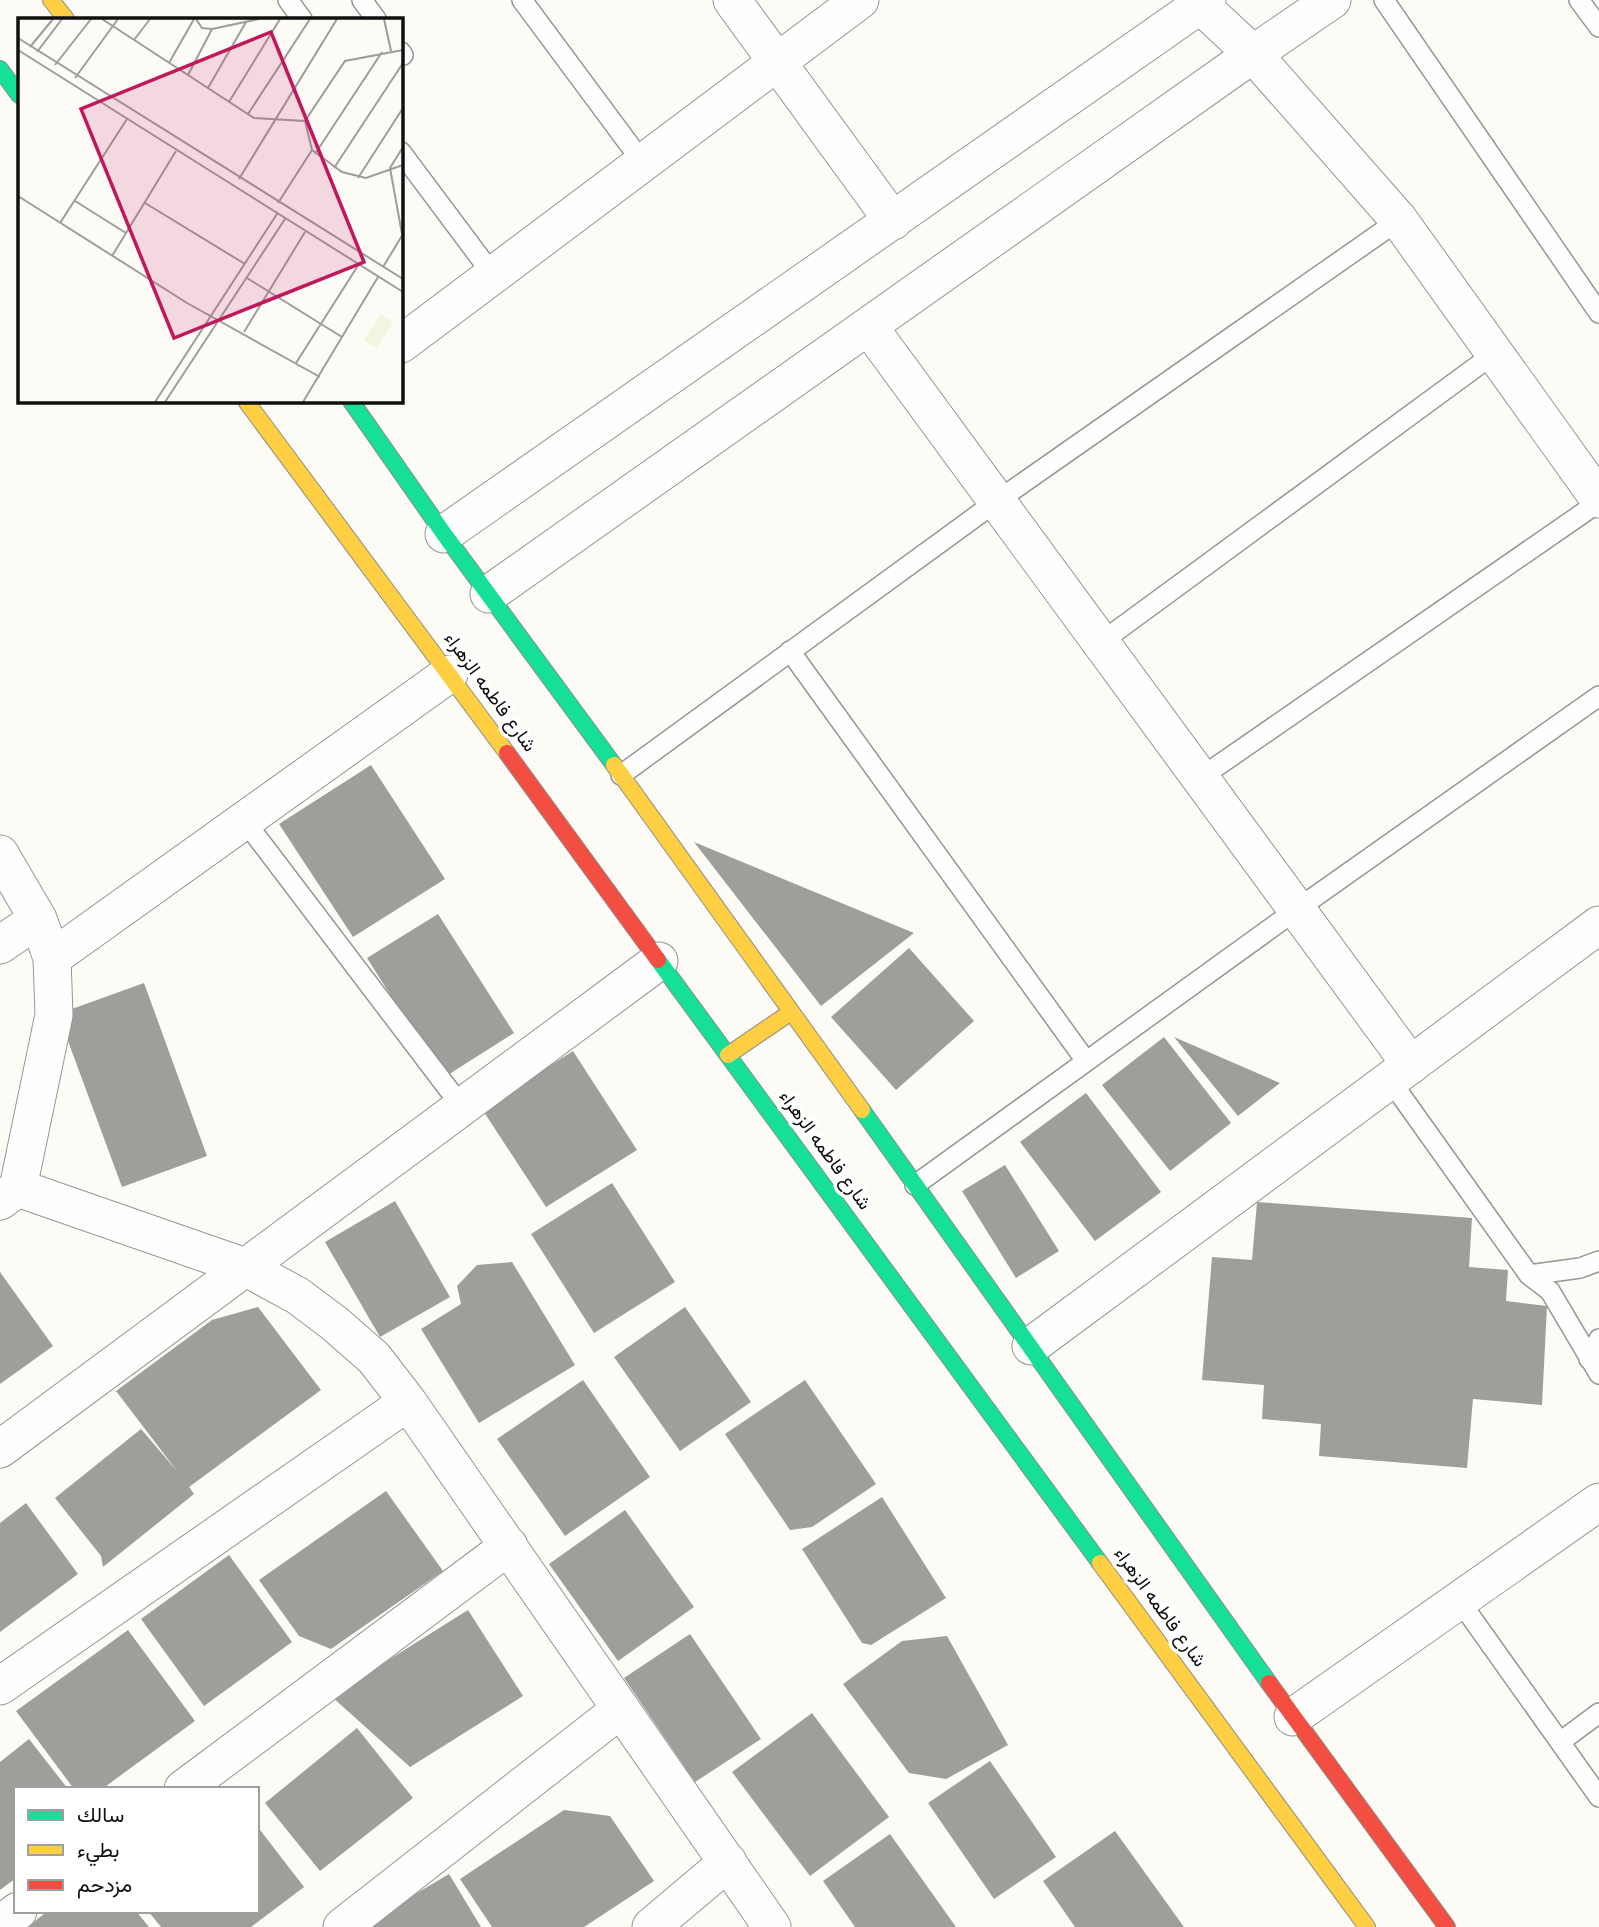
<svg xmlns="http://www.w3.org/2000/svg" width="1599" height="1927" font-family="Georgia,Vazirmatn,serif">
<rect width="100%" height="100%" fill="#fcfbf6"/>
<path fill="#a09e9b" d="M371 765 445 879 353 937 279 824Z
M694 842 914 933 821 1006Z
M438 914 514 1033 443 1078 367 958Z
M909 948 974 1021 896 1090 831 1017Z
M144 983 207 1156 122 1187 58 1014Z
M1164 1037 1231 1123 1170 1171 1102 1085Z
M1174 1037 1280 1083 1238 1116Z
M573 1051 637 1150 546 1207 482 1109Z
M1086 1093 1161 1192 1095 1241 1020 1142Z
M1005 1165 1059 1251 1016 1278 962 1191Z
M612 1183 675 1282 594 1333 531 1234Z
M395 1201 450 1297 380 1337 325 1242Z
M1257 1202 1472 1218 1469 1267 1508 1270 1506 1301 1547 1306 1542 1405 1473 1399 1467 1468 1319 1456 1321 1424 1262 1419 1264 1385 1202 1380 1212 1257 1252 1260Z
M512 1262 575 1365 479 1423 421 1329 461 1304 457 1286 477 1265Z
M0 1272 53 1346 0 1384Z
M258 1307 321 1390 189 1487 194 1494 103 1567 101 1556 55 1498 141 1429 177 1471 116 1391 212 1320Z
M685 1307 751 1402 680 1451 614 1357Z
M583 1380 650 1477 565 1536 497 1439Z
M805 1380 876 1484 812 1527 790 1530 725 1434Z
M386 1491 443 1571 331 1649 299 1636 259 1580Z
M882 1497 946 1598 871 1645 862 1643 802 1549Z
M26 1503 78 1574 0 1632V1523Z
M625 1510 694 1607 618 1661 549 1564Z
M229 1555 292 1642 204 1706 141 1619Z
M468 1610 523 1696 410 1767 331 1696Z
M128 1630 195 1721 102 1789H74L16 1711Z
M690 1634 761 1739 695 1782 624 1678Z
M947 1636 1008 1745 946 1779 909 1773 843 1684 902 1641Z
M812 1713 889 1817 810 1876 732 1772Z
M357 1728 413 1798 320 1871 265 1803Z
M29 1739 68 1789H16V1878L0 1890V1762Z
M990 1761 1056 1857 994 1899 928 1803Z
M564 1810 610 1816 654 1881 584 1927H492L460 1879Z
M257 1826 304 1887 251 1927H161L148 1911H257Z
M1115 1831 1184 1927H1075L1043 1881Z
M890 1834 956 1927H855L823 1881Z
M449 1874 481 1927H360Z
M48 1911H136L149 1927H27Z"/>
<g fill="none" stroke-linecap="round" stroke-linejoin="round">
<defs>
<path id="lane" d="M288 0 302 19
M362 0 376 19
M522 0 643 163
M1384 0 1599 313
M1579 0 1599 27
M401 52 403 55
M401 152 493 275
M1100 643 1495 353
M790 651 1086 1061
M621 775 997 501 1399 220
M1200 778 1599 502
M244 820 462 1107
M1390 1080 1529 1275 1550 1291 1599 1374
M915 1185 1296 910 1599 696
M1529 1275 1580 1268 1599 1261
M1589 1359 1599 1339
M1459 1600 1599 1797
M1560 1742 1599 1713"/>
<path id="street" d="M732 0 893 221
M1195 0 1253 54 1399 220 1599 499
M869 327 1411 1065
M401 344 860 0
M444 534 1207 0
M489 594 1253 54 1332 0
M0 854 38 919 52 958 54 1015 18 1188 0 1201
M0 945 38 919
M52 958 449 674
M18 1188 245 1267 298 1296 334 1323 374 1358 408 1402 772 1927
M1031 1346 1599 925
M0 1449 659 961
M0 1686 408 1402
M1293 1717 1599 1502
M183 1789 509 1546
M0 1925 18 1911
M342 1927 621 1709
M651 1927 728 1862"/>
<path id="fast" d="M0 69 19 95
M351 401 444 534 614 765
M658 960 1100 1563
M862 1110 1269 1683"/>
<path id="slow" d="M51 0 66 19
M246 401 507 753
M614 765 862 1110
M728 1055 791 1012
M1100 1563 1367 1927"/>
<path id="jam" d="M507 753 658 960
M1269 1683 1447 1927"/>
</defs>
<use href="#lane" stroke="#969694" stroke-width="22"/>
<use href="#street" stroke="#969694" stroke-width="39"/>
<use href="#fast" stroke="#8d8c8a" stroke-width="18"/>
<use href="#slow" stroke="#8d8c8a" stroke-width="18"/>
<use href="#jam" stroke="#8d8c8a" stroke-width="18"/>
<use href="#lane" stroke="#fffefe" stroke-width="19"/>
<use href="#street" stroke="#fffefe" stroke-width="37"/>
<use href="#fast" stroke="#16e098" stroke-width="16"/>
<use href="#slow" stroke="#ffcf43" stroke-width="16"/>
<use href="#jam" stroke="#f24e42" stroke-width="16"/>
</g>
<g text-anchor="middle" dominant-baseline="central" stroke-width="7" stroke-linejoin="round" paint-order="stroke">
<g font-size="19" fill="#101010" stroke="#fff">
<text transform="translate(489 693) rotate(54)">شارع فاطمه الزهراء</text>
<text transform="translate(824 1151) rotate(54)">شارع فاطمه الزهراء</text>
<text transform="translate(1159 1608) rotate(54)">شارع فاطمه الزهراء</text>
</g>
</g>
<g transform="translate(18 18)">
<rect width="385" height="385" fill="#fcfbf6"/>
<path d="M363 296 375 304 359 330 346 322Z" fill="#f1f7df"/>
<path fill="none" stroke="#9e9d9a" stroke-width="2" d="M84 1 236 100 287 103M178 1 184 10 194 11 241 1M366 1 373 33M0 20 385 261M116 22 132 1M12 29 35 1M0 32 385 274M385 32 327 43 287 103 294 132 324 154 348 160 385 147M19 34 44 1M151 45 176 1M37 47 73 1M170 57 194 11M57 60 100 1M190 70 228 4M211 84 262 1M230 96 292 1M297 136 364 34M316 150 385 45M340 160 385 90M221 161 319 1M0 178 169 285 302 359M57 183 108 215M127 185 227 246M260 185 294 132M42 205 109 101M384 216 372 150 385 129M94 238 158 133M365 249 385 216M229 260 324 319M226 314 287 214M278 345 341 246M137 384 259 196M147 384 267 201M285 384 360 259"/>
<path fill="#c2185b" fill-opacity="0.15" stroke="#c2185b" stroke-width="3.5" d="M253 14 346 244 156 320 63 91Z"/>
<rect width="385" height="385" fill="none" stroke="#101010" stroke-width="3.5"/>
</g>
<rect x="14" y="1787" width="245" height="126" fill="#ffffff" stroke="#9f9f9f" stroke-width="2"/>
<rect x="28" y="1810" width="35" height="10" fill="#16e098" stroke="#9f9f9f" stroke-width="2"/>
<text x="77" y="1822" font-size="21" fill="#101010">سالك</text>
<rect x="28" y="1845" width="35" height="10" fill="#ffcf43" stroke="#9f9f9f" stroke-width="2"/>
<text x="77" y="1857" font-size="21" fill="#101010">بطيء</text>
<rect x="28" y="1880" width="35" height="10" fill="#f24e42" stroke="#9f9f9f" stroke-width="2"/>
<text x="77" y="1892" font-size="21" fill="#101010">مزدحم</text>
</svg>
